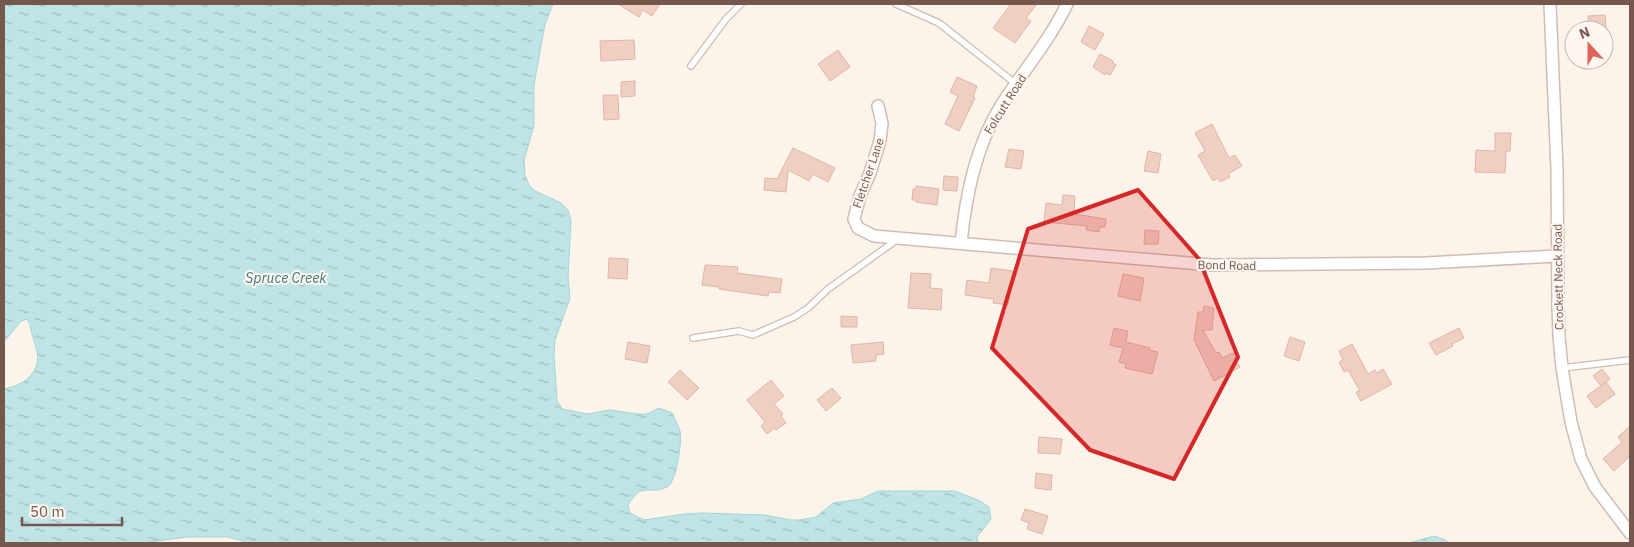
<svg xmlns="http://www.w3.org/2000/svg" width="1634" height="547" font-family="'IBM Plex Sans',sans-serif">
<defs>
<pattern id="water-ripples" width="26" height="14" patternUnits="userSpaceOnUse" patternTransform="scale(1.25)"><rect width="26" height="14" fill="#bfe4e5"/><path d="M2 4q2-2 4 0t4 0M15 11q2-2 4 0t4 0" fill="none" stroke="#a0bcbc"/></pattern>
</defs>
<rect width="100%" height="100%" fill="#fcf3ea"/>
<path fill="url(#water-ripples)" stroke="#a5d5d7" d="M4 4H553L545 24 534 85V126L524 160 525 175 529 185 535 191 561 203 568 210 571 221 568 278 570 298 555 340 554 356 557 401 562 409 588 414 609 410 638 414H647L659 408 672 413C675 419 678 425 680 431 682 441 677 482 667 487 648 496 643 480 628 505L630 513 644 520 685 514 702 513 765 515 791 520H800L816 517 833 503 861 499 878 491H955L980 501 989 507 991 519 977 537 978 543H244L243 541 228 537H187L142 543H4V389C23 385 41 374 37 351 35 342 31 334 30 324L27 319 21 321 4 342Z
M1434 536 1445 540 1449 543H1409Z"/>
<path fill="#f0cfc3" stroke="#e2b4a4" d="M618 4H660L652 16 643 10 639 17Z
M1011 4H1037L1026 18 1031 21 1015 43 993 28Z
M1605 15 1606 27 1589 28 1588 16Z
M1089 26 1104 34 1095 50 1081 42Z
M634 40 635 59 601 61 600 41Z
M838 50 850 67 830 81 818 64Z
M1100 54 1113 61 1112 62 1116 65 1110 75 1106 73 1105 75 1093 67Z
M957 77 977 86 973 97 975 98 959 131 945 124 958 96 950 92Z
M635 81V96L621 97V82Z
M603 95H618L619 119 604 120Z
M1212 124 1229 158 1235 155 1242 166 1228 174 1230 177 1220 182 1218 178 1213 181 1198 155 1205 151 1195 133Z
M1495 133H1511L1510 151H1506L1505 173 1475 172 1476 150 1495 151Z
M793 148 835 168 828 182 813 174 809 181 788 170 786 192 764 190 765 178 777 179Z
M1009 149 1024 151 1021 169 1005 167Z
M1148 151 1161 154 1158 173 1144 171Z
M944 176 958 177 957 191 943 190Z
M916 186 939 189 937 205 916 202V200H912L913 189H916Z
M1063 195 1075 196 1074 214 1106 219 1105 227H1100L1099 232 1086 230 1087 226 1044 222 1046 203 1062 205Z
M1145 230 1159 231 1158 244H1144Z
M609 258 628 259 627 279 608 278Z
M705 265 738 267 737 273 782 279 780 293 769 292 768 296 719 289V287L702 285Z
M991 268 1013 271 1008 305 993 303 994 299 965 295 967 280 989 283Z
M911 273 931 274 930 288 942 289 941 310 908 308Z
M1123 274 1144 278 1140 301 1118 296Z
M1204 306 1214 308 1212 330H1203L1216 353 1219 352 1222 358 1233 353 1240 367 1214 381 1194 340 1198 312H1203Z
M841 316 857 317V327H841Z
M1114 328 1128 331 1126 342 1150 348 1149 350 1158 352 1152 374 1125 368 1126 364 1119 362 1123 348 1110 345Z
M1459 328 1464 338 1452 344 1453 346 1436 355 1429 343Z
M1290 337 1305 342 1299 361 1284 356Z
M628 342 650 346 647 363 625 359Z
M883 342 884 354 876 355V361L853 363 851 345Z
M1352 344 1368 374 1375 370 1377 373 1383 369 1392 384 1361 401 1356 392 1360 391 1348 370 1344 372 1339 362 1343 360 1339 351Z
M1602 369 1610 379 1601 386 1593 376Z
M680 370 699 388 687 400 668 382Z
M771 380 784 396 774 404 783 414 781 416 786 423 776 430 775 428 767 434 761 426 765 422 747 400Z
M1606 382 1615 394 1596 408 1587 396Z
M832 388 841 398 826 411 817 400Z
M1630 426V456L1614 471 1603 459 1622 442 1618 437Z
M1039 437 1062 439 1060 454 1038 453Z
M1036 473 1052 475 1051 490 1035 488Z
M1025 509 1048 516 1042 534 1027 529 1029 523 1021 520Z"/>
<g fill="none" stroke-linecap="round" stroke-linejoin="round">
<defs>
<path id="service" d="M896 4 939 23 1016 84
M691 66 726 19 741 4
M693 338 739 331 753 335 794 317 808 308 828 289 898 239
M1562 368 1630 360"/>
<path id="minor" d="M1550 4 1557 169 1558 306 1559 337 1562 368 1571 422 1581 459 1595 487 1630 533
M878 106 882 123 880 141 870 173 860 196 854 219 858 228 874 236 1212 265 1426 263 1556 256
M961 243C966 194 976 145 1002 104 1024 70 1050 40 1067 4"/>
</defs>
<use href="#service" stroke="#d0bcb2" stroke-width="8"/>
<use href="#minor" stroke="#d0bcb2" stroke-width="14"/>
<use href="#service" stroke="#fff" stroke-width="5.5"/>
<use href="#minor" stroke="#fff" stroke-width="11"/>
</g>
<path fill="#d62828" fill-opacity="0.2" stroke="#d62828" stroke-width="4" stroke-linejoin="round" d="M1138 190 1199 259 1238 357 1174 479 1090 450 992 348 1028 229Z"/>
<g text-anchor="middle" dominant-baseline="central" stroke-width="4" stroke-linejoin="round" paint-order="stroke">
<g font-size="12" fill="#76574e" stroke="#fef7f1">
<text transform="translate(1005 104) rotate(-58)">Folcutt Road</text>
<text transform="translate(868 173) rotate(-71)">Fletcher Lane</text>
<text transform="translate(1227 265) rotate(1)">Bond Road</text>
<text transform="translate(1558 277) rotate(-91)">Crockett Neck Road</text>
</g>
<g font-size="14" font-style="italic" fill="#42787a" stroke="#fef7f1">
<text x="286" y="278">Spruce Creek</text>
</g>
</g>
<rect width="1634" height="547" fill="none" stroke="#76574e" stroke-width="10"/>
<g transform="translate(1589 45) rotate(339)"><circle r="24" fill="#fef7f1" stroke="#c8b7b0"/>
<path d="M0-4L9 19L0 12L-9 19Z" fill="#e06455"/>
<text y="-8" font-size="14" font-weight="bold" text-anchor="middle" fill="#76574e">N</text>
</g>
<path d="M22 517v8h100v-8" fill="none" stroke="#76574e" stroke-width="2.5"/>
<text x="30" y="517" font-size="15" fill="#76574e" stroke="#fef7f1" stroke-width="4" paint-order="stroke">50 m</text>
</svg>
